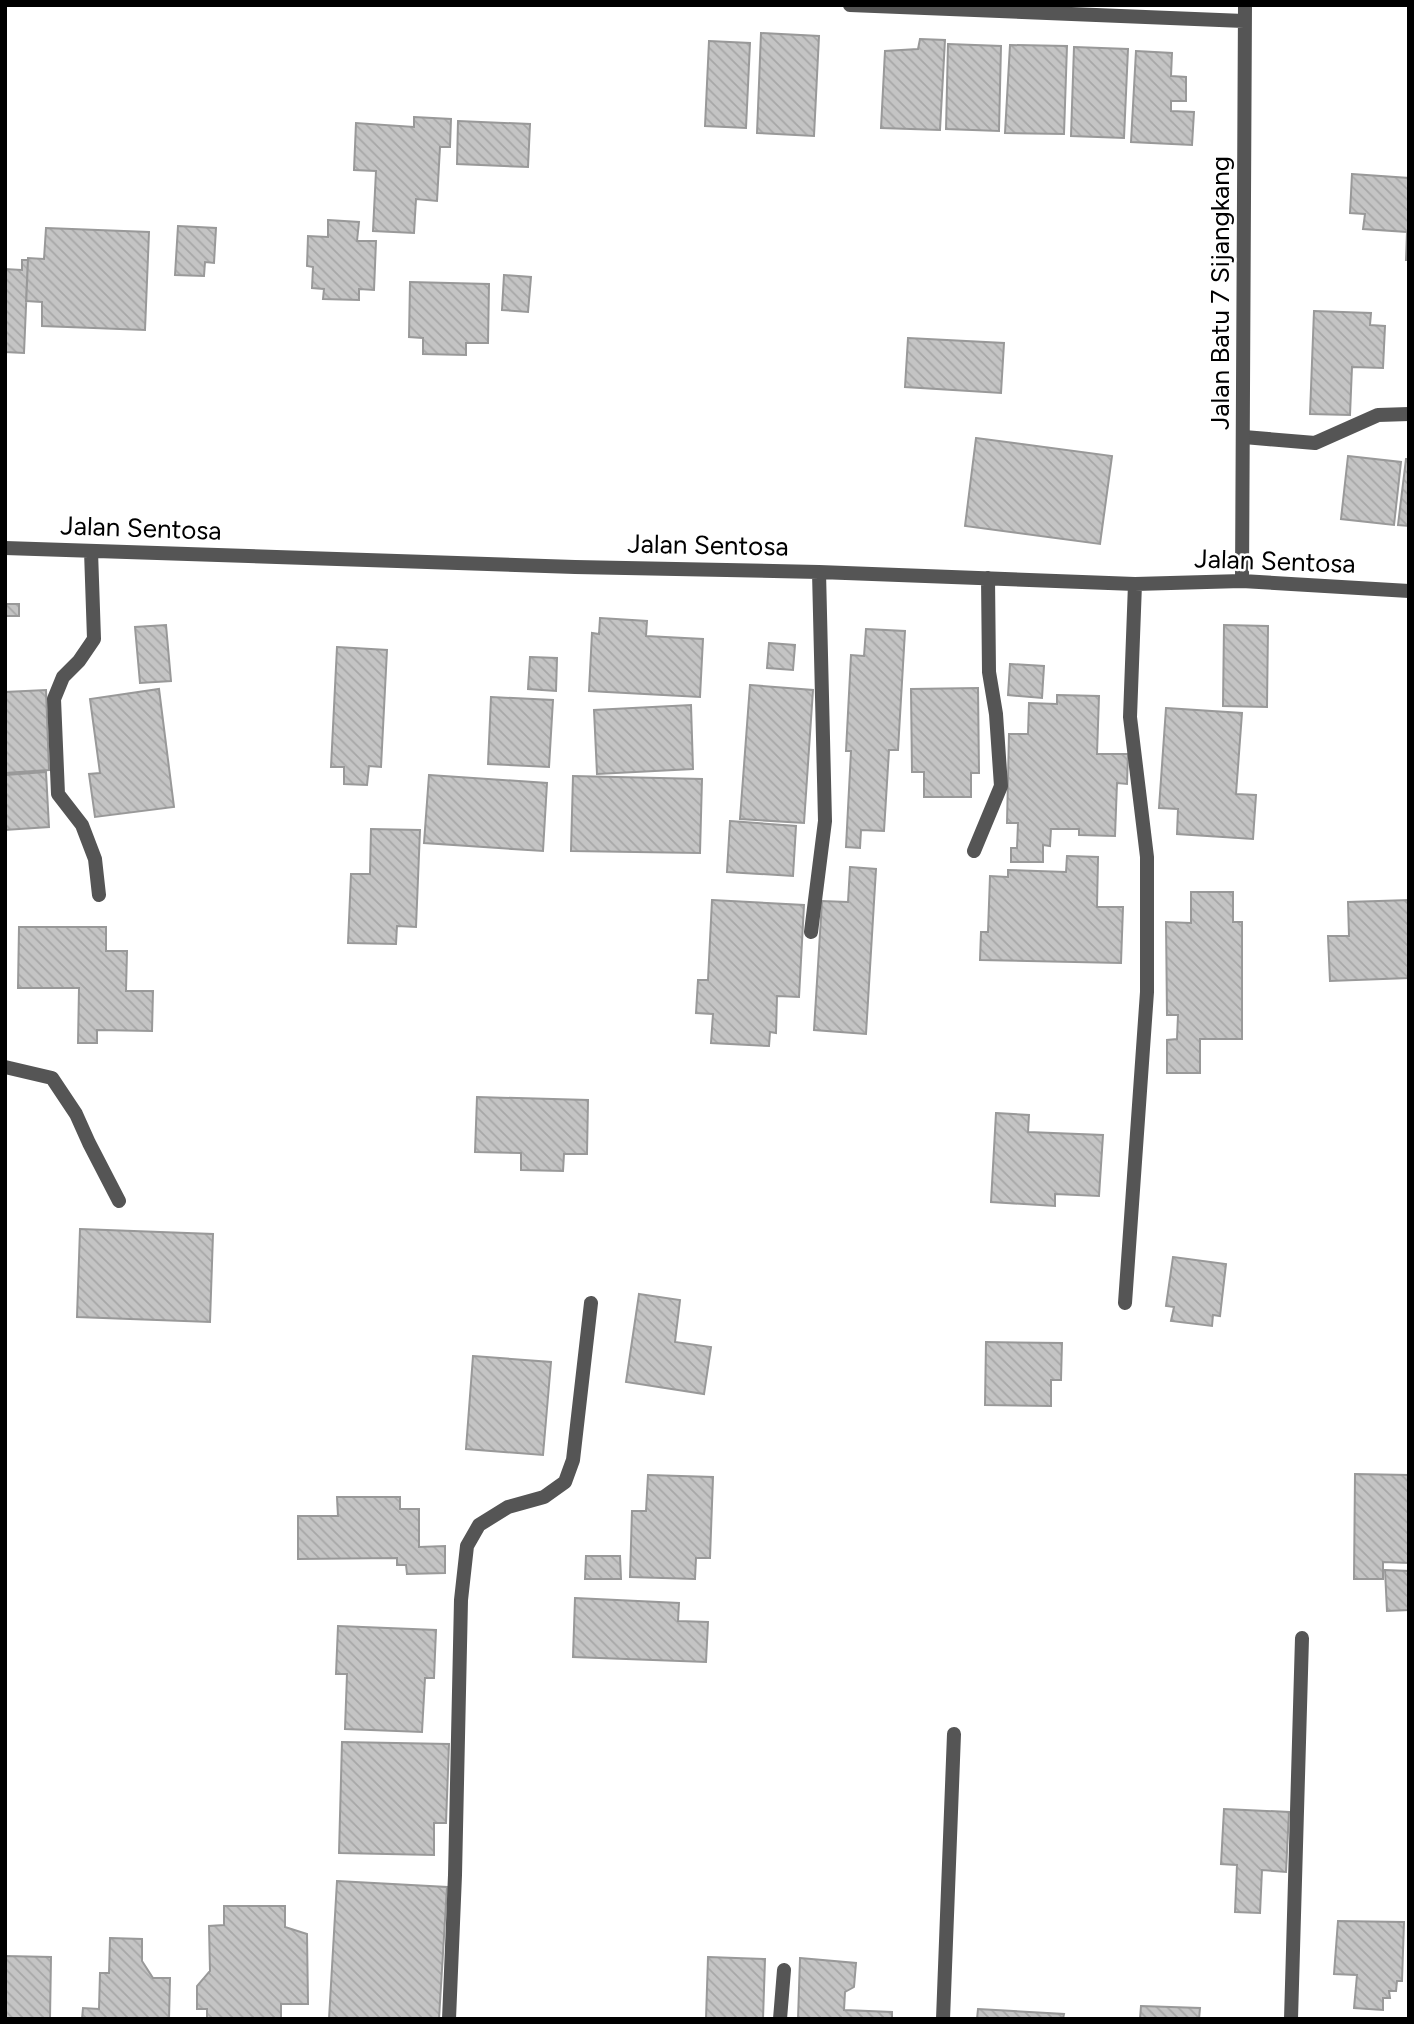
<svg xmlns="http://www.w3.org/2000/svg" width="1414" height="2024" font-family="Figtree,sans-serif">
<defs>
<pattern id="building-back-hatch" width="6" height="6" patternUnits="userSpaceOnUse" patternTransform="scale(1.75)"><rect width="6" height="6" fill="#c4c4c4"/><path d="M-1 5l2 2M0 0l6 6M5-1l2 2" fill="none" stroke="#a7a7a7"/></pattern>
</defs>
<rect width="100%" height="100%" fill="#fff"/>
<path fill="url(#building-back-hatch)" stroke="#999" stroke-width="2" d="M761 33 819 36 814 136 757 133Z
M920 39 945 40 940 130 881 128 885 51 918 49Z
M709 41 750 43 746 128 705 126Z
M948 44 1001 46 999 131 946 129Z
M1010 45 1067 46 1064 134 1005 133Z
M1074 47 1128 49 1124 138 1071 136Z
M1136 51 1172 53 1171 76 1186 77V101H1171V111L1194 112 1192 145 1131 142Z
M414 117 451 119 450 147H440L437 201 416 199 414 233 373 231 376 171 354 170 356 123 414 127Z
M458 121 530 124 528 167 457 164Z
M1352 174 1409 178V260H1406L1407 232 1363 229 1365 214 1350 213Z
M328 220 359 222 357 241H376L374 290 359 289V300L323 299 324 289 312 288 313 267 307 266 308 236 328 237Z
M178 226 216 228 214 263 205 262 204 276 175 275Z
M46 228 149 232 145 330 42 326V302L26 301 28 258 44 259Z
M22 260H28L24 353 5 352V269L22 270Z
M504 275 531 277 528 312 502 310Z
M410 282 489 284 488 343H466V355L423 354V338L409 337Z
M1314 311 1371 313 1370 325 1385 326 1383 368 1352 367 1350 415 1310 414Z
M908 338 1004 343 1001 393 905 387Z
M976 438 1112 456 1100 544 965 526Z
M1348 456 1401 462 1394 525 1341 519Z
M1406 459H1409V526L1398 525Z
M5 604H19V616H6L5 647Z
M600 618 647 621 646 636 703 639 700 697 589 691 592 633 599 634Z
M166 625 171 681 140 683 135 627Z
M1224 625 1268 626 1267 707 1223 706Z
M866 629 905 631 898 750H889L884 831 861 830 860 848 846 847 851 751H846L851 655 864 656Z
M769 643 795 645 793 670 767 668Z
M337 647 387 650 381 767 369 766 367 785 344 784V767H331Z
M530 657 557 658 556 691 528 689Z
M1010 664 1044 666 1042 698 1008 695Z
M750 685 813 690 804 823 740 819Z
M978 688 979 773H971V797H924V772H912L911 689Z
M159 689 174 807 95 817 89 774 100 773 90 699Z
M46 690 49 770 5 773V692Z
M1057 695 1099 696 1097 754H1128L1127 784 1117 783 1115 836 1079 835V829H1051L1050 846 1043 845V862H1011V848H1017L1018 823H1007L1009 734H1028L1029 703 1057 704Z
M491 697 553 700 549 767 488 764Z
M691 705 693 769 597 774 594 710Z
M1166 708 1242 713 1236 794 1256 795 1253 839 1177 834 1178 809 1159 808Z
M46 772 49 827 5 830V775Z
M429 775 547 783 543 851 424 843Z
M573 776 702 779 700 853 571 851Z
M730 821 796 826 793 876 727 872Z
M371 829 420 830 416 927 397 926 396 944 348 943 351 874H370Z
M1067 856 1098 857 1097 907H1123L1121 963 980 960 981 932H988L990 876 1008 877V870L1066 872Z
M850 867 876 869 866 1034 814 1030 822 901 848 902Z
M1191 892H1233V922H1242V1039H1200V1073H1167V1040L1177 1039 1178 1015H1167L1166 922 1191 923Z
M712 900 804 905 799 997 777 996 776 1033 770 1032 769 1046 711 1043 713 1014 696 1013 698 980H708Z
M1409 900V978L1330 981 1328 936H1349L1348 902Z
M19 927H106V951H127L126 991H153L152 1031 97 1030V1043H78L79 988H18Z
M477 1097 588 1100 587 1154H564L563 1171 521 1170V1153L475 1152Z
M996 1113 1029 1115 1028 1132 1103 1135 1099 1196 1055 1194V1206L991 1202Z
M80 1229 213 1234 210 1322 77 1317Z
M1173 1257 1226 1264 1220 1316 1213 1315 1212 1326 1171 1321 1174 1307 1166 1306Z
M639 1294 680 1300 675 1342 711 1347 704 1394 626 1382Z
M986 1342 1062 1343 1061 1380H1051V1406L985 1405Z
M473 1356 551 1362 543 1455 466 1449Z
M1355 1474 1409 1475V1563L1383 1562V1579H1354Z
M648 1475 713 1477 710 1558H696L695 1579 630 1577 632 1511H646Z
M337 1497H400V1509H419V1547L445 1546V1573L407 1574 406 1565H397V1558L298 1559V1516H338Z
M586 1556H620L621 1579H585Z
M1385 1570 1409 1571V1610L1387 1611Z
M575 1598 679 1603 678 1621 708 1622 706 1662 573 1657Z
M338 1626 436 1630 434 1678H425L422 1732 345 1729 347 1674H336Z
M342 1742 449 1744 446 1823H434V1855L339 1853Z
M1224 1809 1289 1812 1286 1872 1262 1870 1260 1913 1235 1912 1237 1865 1221 1864Z
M337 1881 447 1887 439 2019H329Z
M224 1906H285V1927L307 1934 308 2004H281V2019H207V2009H197V1986L210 1971 209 1926 224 1925Z
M1338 1921 1404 1922 1402 1981H1397L1396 1991H1389L1390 1998H1383V2010L1354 2008 1357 1975 1334 1974Z
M110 1938 142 1939V1961L153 1978H170L169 2019H82L83 2008 99 2009 100 1973H109Z
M5 1956 51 1957 50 2019H5Z
M708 1957 765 1959 763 2019H706Z
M800 1958 856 1963 854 1987 845 1992 844 2010 892 2012V2019H798Z
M1141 2006 1200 2008 1199 2019H1140Z
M978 2009 1064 2014 1063 2019H977Z"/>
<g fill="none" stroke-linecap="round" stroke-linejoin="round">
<path stroke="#555" stroke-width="14" d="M1244 437 1315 443 1378 415 1409 414"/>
<path stroke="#555" stroke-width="14" d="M850 5 1244 21
M5 548 575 567 819 572 1135 584 1242 581 1409 591
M91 551 94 639 79 661 63 677 54 699 58 794 82 825 95 859 99 895
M1242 581 1245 5
M974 851 1001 786 996 714 989 672 988 578
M811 932 825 821 819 572
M5 1067 52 1078 76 1114 89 1143 119 1201
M1125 1303 1147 992V857L1130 717 1135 584
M449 2019 455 1875 461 1600 467 1546 479 1525 508 1507 544 1497 565 1482 573 1460 591 1303
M780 2019 784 1970
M943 2019 954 1734
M1291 2019 1302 1638"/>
</g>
<g text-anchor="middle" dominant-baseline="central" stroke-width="5" stroke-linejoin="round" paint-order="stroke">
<g font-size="26" fill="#000" stroke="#fff">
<text transform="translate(1220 293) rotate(-90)">Jalan Batu 7 Sijangkang</text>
<text transform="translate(141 528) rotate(2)">Jalan Sentosa</text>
<text transform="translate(708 545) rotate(1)">Jalan Sentosa</text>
<text transform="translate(1275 561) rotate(2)">Jalan Sentosa</text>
</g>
</g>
<rect width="1414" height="2024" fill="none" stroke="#000000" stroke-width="14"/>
</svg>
